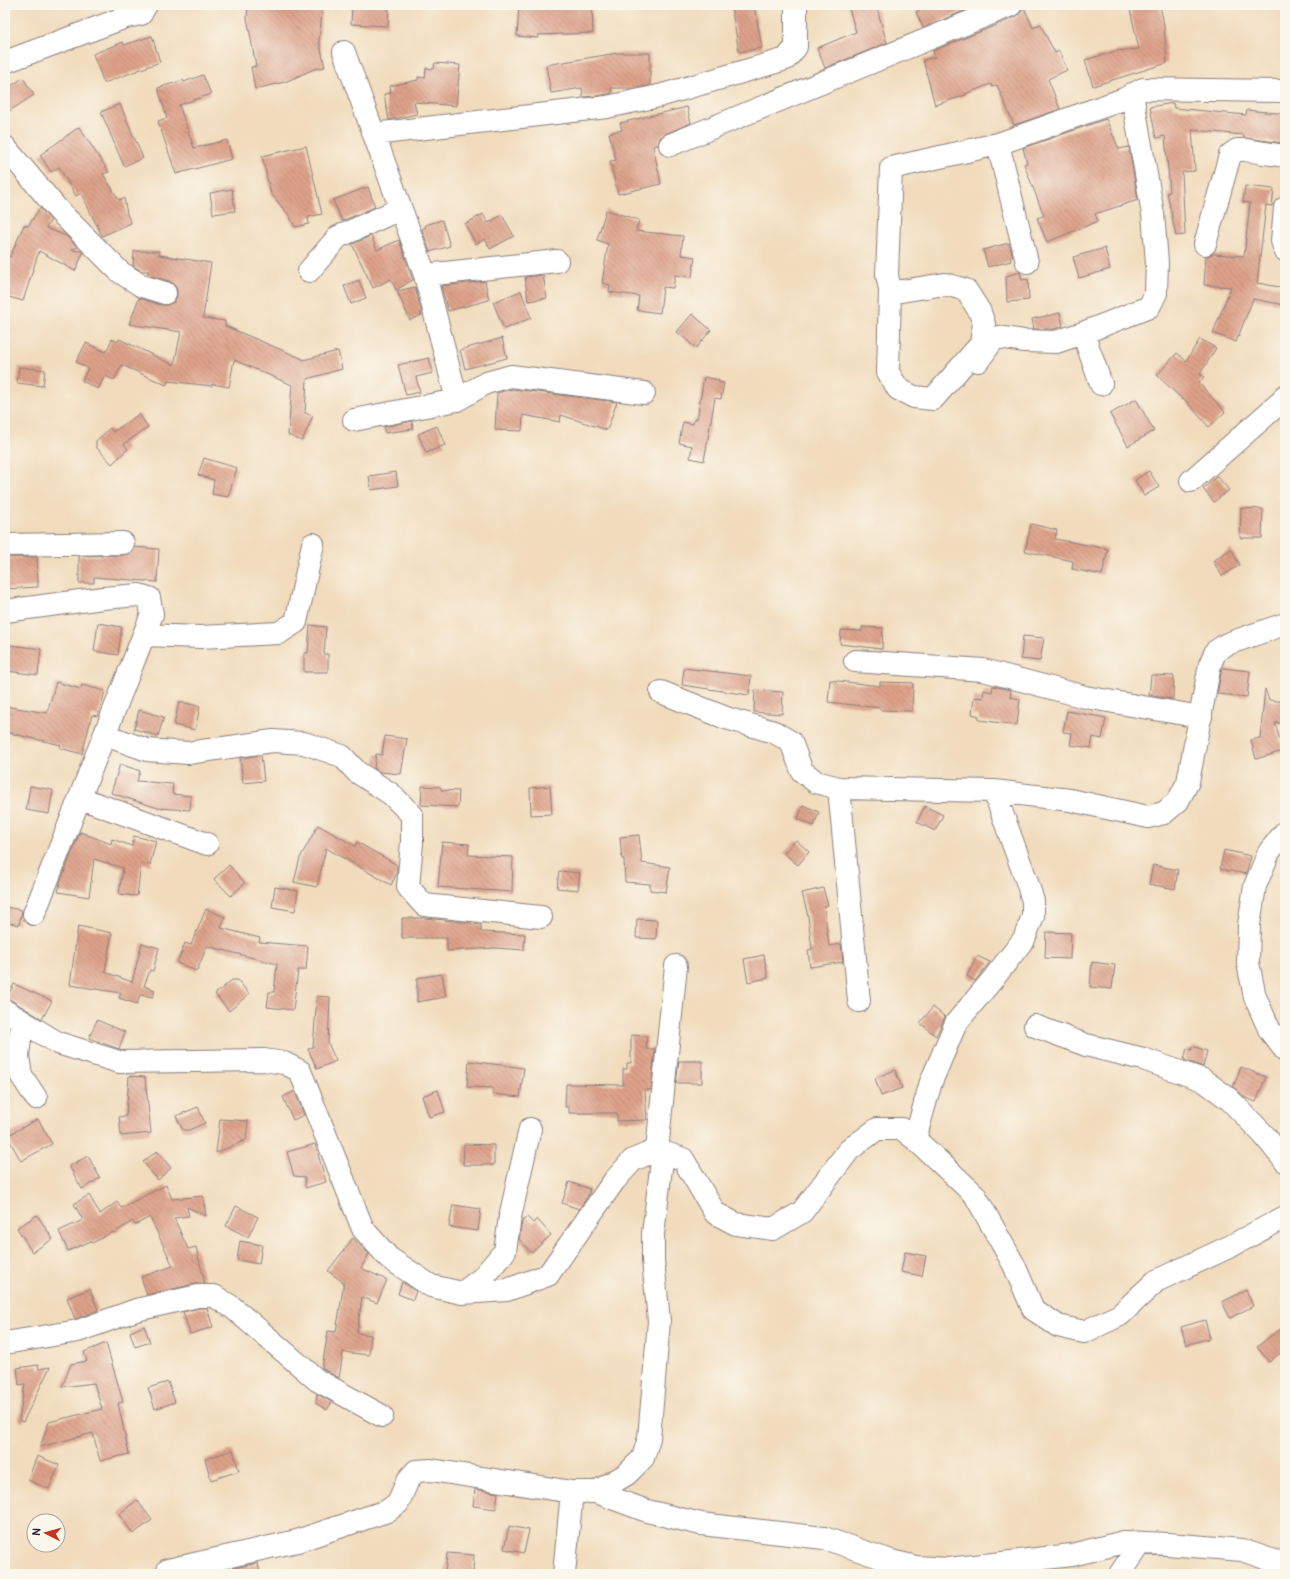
<svg xmlns="http://www.w3.org/2000/svg" width="1290" height="1579" font-family="Pangolin,sans-serif">
<defs>
<pattern id="building-back-hatch" width="6" height="6" patternUnits="userSpaceOnUse"><rect width="6" height="6" fill="#dea28a"/><path d="M-1 5l2 2M0 0l6 6M5-1l2 2" fill="none" stroke="#b48472"/></pattern>
</defs>
<rect width="100%" height="100%" fill="#fbf7ec"/>
<filter id="ink" filterUnits="userSpaceOnUse"><feTurbulence type="fractalNoise" baseFrequency=".025" numOctaves="2"/><feDisplacementMap in="SourceGraphic" scale="8" xChannelSelector="R" yChannelSelector="G"/><feConvolveMatrix kernelMatrix="1 2 1 2 8 2 1 2 1" color-interpolation-filters="sRGB"/></filter>
<filter id="wash" filterUnits="userSpaceOnUse"><feTurbulence type="fractalNoise" baseFrequency=".012" numOctaves="4" result="noise"/><feDisplacementMap in="SourceGraphic" scale="16" xChannelSelector="R" yChannelSelector="G"/><feGaussianBlur stdDeviation="0.9" result="paint"/><feColorMatrix in="noise" values="0 0 0 0 0 0 0 0 0 0 0 0 0 0 0 0 0 1.4 0 .05"/><feComposite in="paint" operator="in"/></filter>
<g filter="url(#wash)">
<rect width="100%" height="100%" fill="#f1dbbc"/>
<g id="blocks">
<path fill="url(#building-back-hatch)" d="M248 5H323L319 40 325 67 314 69 285 82 255 89 251 67 256 66 247 18Z
M352 5H389L388 26 351 24Z
M519 5H552V8L592 6 593 33 538 35V38L517 36Z
M731 5H754L762 48 739 52Z
M848 5H876L887 43 825 68 817 48 856 32Z
M933 5H978L923 28 916 12Z
M1023 5 1033 28 1040 24 1055 53 1059 51 1067 70 1048 79 1060 109 1014 125 997 85 992 87 991 84 965 94 966 95 935 105 923 60 935 57 933 51 1016 17 1021 12Z
M1129 5H1160L1164 25 1167 63 1093 86 1085 60 1116 51 1139 49Z
M152 36 160 62 104 83 93 54 123 42 124 45Z
M617 53H650V85L637 88H611L612 93 597 96 583 97 582 88 551 93 546 65Z
M435 63 460 65 456 106 414 102 417 114 389 120 384 94 391 93 390 86 418 80V77L425 78 426 68 434 69Z
M203 75 211 94 179 105 194 148 227 140 232 159 176 174 158 121 167 118 158 88 183 80 184 82Z
M23 78 34 95 5 114V90Z
M1173 103 1174 108 1246 115 1247 110 1285 114 1284 143 1244 138V135L1192 130 1195 171 1182 172 1185 235 1176 236 1167 192H1170L1165 136 1156 138 1150 107Z
M120 104 143 158 124 166 101 112Z
M687 107 691 123 665 134 660 138 658 145 653 146 661 184 618 194 610 161 616 160 609 133 622 130 620 123Z
M1106 119 1119 149 1129 147 1138 200 1095 214 1098 221 1047 242 1037 218 1044 216 1024 164 1027 163 1023 148Z
M79 127 109 172 103 174 119 200 124 198 127 214 131 223 102 236 81 193 76 196 59 167 51 172 40 155Z
M306 146 322 214 308 217 309 224 295 227 289 215 271 194 262 156Z
M1245 186 1274 189 1272 206 1266 205 1257 283 1285 288V305L1253 299 1236 342 1213 333 1231 287 1204 285 1206 256 1213 254 1244 256 1250 203 1243 202Z
M368 187 375 207 342 221 333 200Z
M232 189 235 211 213 214 210 193Z
M40 208 51 220 46 228 66 236 78 247 71 250 81 251 83 253 75 271 39 251 23 301 5 296V256L10 257 24 225 28 226Z
M606 210 639 220 636 231 683 236 681 255 695 257 692 277 675 275 673 288 663 287 660 313 637 310 639 296 609 292 610 285 602 283 608 244 597 240Z
M483 214 488 223 502 215 514 236 490 249 485 239 476 244 465 224Z
M442 220 450 246 430 252 422 229 426 227 425 225Z
M371 236 377 250 399 240 413 280 396 290 391 279 373 288 352 244Z
M1009 243 1013 257 1010 258 1011 261 988 267 983 250Z
M1105 248 1110 269 1079 278 1073 257Z
M134 251H159V255L211 263 203 318 225 321V326L303 359V360L338 351 342 369 307 379 305 413 313 416 302 441 288 435 292 385 234 360 229 387 212 384V386L168 381 166 385 122 365 114 380 105 376 98 389 82 381 88 368 76 362 86 343 106 352 112 339 118 342 119 339 174 365 181 332 129 324 139 298 161 305H167L174 302 177 296V290L174 284 169 281 147 275 149 271H142L133 266Z
M1020 272 1022 280 1028 279 1029 300 1007 302 1006 276Z
M543 275 547 298 528 301 525 277Z
M359 280 366 298 351 304 344 286Z
M485 281 489 300 448 311 441 286Z
M415 287 422 315 410 320 397 291Z
M521 291 531 318 504 329 493 302Z
M1060 313 1063 326 1054 329H1034L1032 319Z
M692 314 711 330 696 348 677 332Z
M502 338 507 358 465 369 460 350Z
M1200 339 1216 348 1200 374 1204 377 1199 383 1225 412 1209 427 1184 399 1183 400 1157 375 1177 353 1186 361Z
M429 358 433 373 416 377 420 392 406 395 398 365Z
M19 367 45 370 43 386 17 383Z
M704 377 719 380 718 382 724 383 721 399 715 398 704 461 690 458 692 446 679 443 683 422 693 424 694 419H697Z
M512 389 617 402 607 430 561 415 560 422 523 415 522 431 495 430 497 393Z
M1136 399 1154 431 1128 446 1110 414Z
M139 414 148 427 124 444 128 449 112 464 96 447V441L110 428 113 432Z
M412 421 413 429 385 433 384 427Z
M437 426 445 445 426 453 418 434Z
M204 458 237 468 228 497 212 494 214 480 198 475Z
M1149 471 1159 487 1144 496 1135 480Z
M396 472 398 486 371 490 369 476Z
M1217 476 1229 490 1214 502 1203 489Z
M1241 508 1263 509 1262 538H1240Z
M1031 524 1057 530 1055 539 1108 549 1102 575 1072 569 1073 561 1025 551Z
M134 547 159 549 157 582 94 577V583H79V556L124 555 130 553Z
M1231 549 1240 565 1222 576 1213 561Z
M37 557 38 587 5 589V558Z
M98 623 122 627 118 655 94 651Z
M310 625 326 627 324 654H328V672H304V653H308Z
M862 627 883 628 882 649 840 644 841 630 862 631Z
M1023 636 1044 638 1040 661 1021 659Z
M10 645 41 649 38 675 7 671Z
M684 668 751 676 749 695 682 685Z
M1222 668 1250 671 1247 697 1217 694Z
M1151 675 1174 676 1173 699 1149 695Z
M830 680 880 686V682L913 683 912 711 880 710V708L828 702Z
M56 682 81 689 82 685 105 691 98 716 92 715 82 754 60 748 61 745 5 732V706L47 713Z
M993 686 1011 690 1010 697 1020 699 1017 725 979 720V716L972 714 974 697 983 698 984 690 992 692Z
M1265 689 1269 700 1285 702 1282 723H1275L1283 751 1256 759 1251 740 1260 738Z
M755 690 783 692 782 714 754 712Z
M179 702 200 706 195 730 174 725Z
M139 710 164 717 158 736 134 729Z
M1067 711 1106 718 1102 739 1093 737 1091 748 1070 745 1072 733 1063 732Z
M385 736 407 739 401 774 380 772 374 768 376 754 382 755Z
M261 755 264 781 243 783 240 758Z
M120 764 140 771 137 781 173 784 172 794 191 796 190 810 158 808 111 793Z
M30 786 53 790 49 814 26 810Z
M422 786 441 787V790L459 791 458 807 421 805Z
M550 786 552 814 531 815 530 788Z
M803 805 819 812 814 826 798 819Z
M925 806 943 815 935 831 917 822Z
M318 825 355 846 357 842 397 865 396 875 391 885 326 848 317 887 294 882 300 858Z
M80 832 111 844 112 839 132 846 134 836 156 841 150 865 141 863 137 896 119 894 123 868 94 859 89 897 58 892 60 883Z
M639 835 642 863 670 867 666 892 650 890V884L625 882 624 859H622L620 837Z
M796 840 809 852 798 865 784 853Z
M442 842 469 844 468 855 513 857 512 892 438 887Z
M1224 850 1251 856 1246 874 1220 869Z
M229 865 245 883 231 896 214 879Z
M1153 865 1178 870 1175 889 1149 884Z
M559 871 580 873 578 890 557 888Z
M275 887 298 891 295 911 272 907Z
M823 888 828 905 824 907 829 946 841 944 843 962 810 967 808 950 812 949 808 916 802 893Z
M5 907 22 910 19 925 5 922Z
M206 909 225 917 221 928 260 938 259 942 308 946 306 970H298L293 1010 267 1007 269 992H274L277 964 207 946 197 971 177 963 185 943 191 945Z
M402 918H425L472 923V925L481 924V932L525 934 524 950 496 948 447 951V938H402Z
M637 919 657 920 656 939 636 938Z
M78 926 112 933 105 972 132 982 142 943 159 948 153 971 150 970 144 986 155 990 153 997 140 995 137 1004 119 998 121 993 70 985Z
M1046 932 1071 933 1070 959 1045 958Z
M764 955 768 978 748 982 744 959Z
M977 956 990 962 975 981 967 976Z
M1092 962 1115 965 1112 989 1090 987Z
M442 974 446 997 417 1002V978Z
M232 980H238L249 994 229 1011 215 994Z
M14 984 52 1001 42 1019 11 1000 6 999Z
M317 996 330 997 328 1043 336 1061 317 1069 308 1049 313 1047Z
M933 1007 945 1017 936 1036 920 1023Z
M97 1020 125 1032 119 1049 89 1038Z
M631 1035 647 1036 646 1049H655L651 1090H645L647 1120 617 1121V1113H569V1107H565L566 1084 623 1085V1069H627V1063H631Z
M1192 1046 1207 1051 1203 1067 1184 1060 1187 1048 1192 1050Z
M469 1061 524 1068 520 1097 492 1094 493 1088 467 1087Z
M679 1061H702V1083H676Z
M1241 1067 1266 1077 1256 1102 1246 1098 1233 1087Z
M895 1070 902 1088 881 1096 875 1078Z
M129 1076 145 1077 151 1133 121 1136 119 1117 126 1116Z
M438 1090 445 1112 429 1117 422 1096Z
M295 1091 304 1115 293 1120 283 1097Z
M198 1107 205 1123 189 1130H183L176 1116Z
M38 1119 52 1144 21 1161 7 1136Z
M220 1119 248 1121 246 1140 216 1153Z
M315 1144 326 1182 305 1188V1177L294 1176 287 1152Z
M464 1144 494 1145V1165H463Z
M157 1151 171 1168 158 1180 143 1162Z
M88 1156 100 1178 82 1189 69 1166Z
M569 1182 590 1189 588 1196 579 1209 562 1203Z
M166 1185 172 1199 203 1196 206 1216 187 1207 189 1216 174 1218 188 1249 196 1247 205 1284H195L147 1295 141 1277 173 1266 150 1217 135 1225 133 1221 114 1233 113 1232 92 1243 91 1241 68 1251 59 1231 83 1220 74 1204 89 1195 100 1214 117 1202 121 1208Z
M453 1205 481 1209 478 1231 449 1227Z
M236 1206 258 1217 248 1237 226 1226Z
M37 1215 53 1239 32 1252 17 1228Z
M527 1217 533 1223 537 1219 551 1235 531 1253 519 1239 522 1221Z
M353 1238 369 1254 361 1268 387 1280 377 1303 362 1297 357 1333 371 1335 369 1355 343 1352 339 1378 322 1368 328 1331 336 1332 344 1283 328 1271Z
M240 1241 262 1245 259 1264 237 1260Z
M905 1252 926 1256 922 1276 901 1272Z
M402 1282 416 1291 413 1300 398 1294Z
M90 1289 98 1310 75 1319 67 1298Z
M1246 1290 1253 1306 1230 1318 1222 1302Z
M199 1308H207L213 1327 190 1334 183 1312Z
M1205 1320 1210 1338 1186 1345 1181 1327Z
M144 1326 150 1342 135 1347 130 1332Z
M1285 1327V1349L1269 1362 1257 1347 1273 1334Z
M106 1343 123 1402 118 1403 129 1454 100 1461 93 1433 40 1447 49 1422 102 1409 94 1383 62 1387 71 1364 87 1361 84 1352Z
M38 1365 39 1369 50 1367 23 1422 19 1420 25 1384 19 1385 17 1368Z
M168 1382 175 1402 155 1409 148 1388Z
M317 1394 332 1402 327 1410 316 1403Z
M233 1450 239 1471 211 1480 205 1459Z
M37 1456 59 1465 49 1489 28 1480Z
M475 1489 498 1493 496 1509 473 1506Z
M137 1500 152 1520 133 1534 119 1514Z
M509 1526 529 1530 524 1553 504 1549Z
M447 1553 474 1555 473 1574H445Z
M258 1563 260 1574H207Z"/>
</g>
</g>
<g filter="url(#ink)">
<use href="#blocks" fill-opacity="0" stroke="#8a7e7c" stroke-width="1"/>
<g fill="none" stroke-linecap="round" stroke-linejoin="round">
<defs>
<path id="minor" d="M344 52 425 275 457 400
M5 62 126 17 141 14 146 5
M374 134 607 107 659 96 786 59 796 47V5
M998 144 1027 262
M670 145 1011 5
M5 147 58 210 120 272 142 286 165 293
M1285 208 1282 241 1285 250
M1205 244 1230 155 1237 150H1245L1285 156
M309 271 338 237 400 209
M425 275 557 261
M890 290 888 372 898 389 914 397 933 399 981 344 984 324 980 312 966 290 945 284 895 292 890 290 887 275 891 168 998 144 1124 99 1143 89 1285 91
M978 361 993 340 999 337 1024 341 1056 342 1083 333
M1101 384 1083 333 1149 307 1156 293 1157 262 1153 214 1132 94
M354 420 457 400 486 383 511 376 644 393
M1191 481 1283 400 1285 396
M5 545 123 543
M5 611 103 598 139 595 149 598 152 614 34 914
M144 635 200 637 279 633 296 622 313 544
M855 661 983 670 1085 697 1201 717
M661 692 726 718 774 732 791 742 802 771 816 782 839 788 994 791 1070 800 1148 817 1164 813 1178 801 1188 782 1210 664 1216 651 1227 644 1285 624
M105 735 147 750 188 753 273 741 304 743 342 756 357 772 391 794 412 815V842L408 887 424 905 541 917
M839 788 859 1001
M80 798 207 844
M1285 832 1269 852 1255 886 1249 925 1248 963 1255 997 1270 1031 1285 1050
M5 1011 58 1043 119 1062 264 1060 284 1063 300 1071 363 1229 389 1258 431 1286 462 1293 507 1290 548 1275 614 1181 633 1160 657 1150 683 1159 715 1213 736 1224 773 1229 802 1212 849 1150 877 1129H902L915 1139 975 1195 1014 1265 1033 1309 1058 1326 1084 1332 1120 1315 1156 1281 1231 1246 1285 1217
M22 1022 18 1056 21 1075 36 1098
M1035 1026 1086 1045 1143 1059 1203 1080 1229 1099 1264 1135 1285 1161
M915 1139 931 1082 956 1023 993 979 1024 939 1033 916V901L1027 882 994 791
M657 1150 676 966
M462 1293 482 1278 505 1251 510 1217 530 1129
M5 1342H11L78 1331 136 1310 198 1296H214L232 1307 317 1380 382 1416
M596 1492 627 1474 643 1458 649 1438 659 1321 653 1260V1234L663 1152
M168 1570 297 1541 387 1511 398 1503 408 1480 416 1471 431 1470 572 1492H596L647 1511 701 1524 824 1538 891 1561 916 1567 948 1569 1072 1555 1124 1542 1168 1544 1242 1550 1285 1565
M564 1574 572 1492
M1120 1574 1141 1543"/>
</defs>
<use href="#minor" stroke="#8a7e7c" stroke-width="24"/>
<use href="#minor" stroke="#fff" stroke-width="22"/>
</g>
</g>
<rect width="1290" height="1579" fill="none" stroke="#fbf7ec" stroke-width="20"/>
<g transform="translate(46 1533) rotate(276)"><circle r="19" fill="#fbf7ec" stroke="#a4a2a5"/>
<path d="M0-3L7 15L0 10L-7 15Z" fill="#c8321e"/>
<text y="-6" font-size="11" font-weight="bold" text-anchor="middle" fill="#22223b">N</text>
</g>
</svg>
